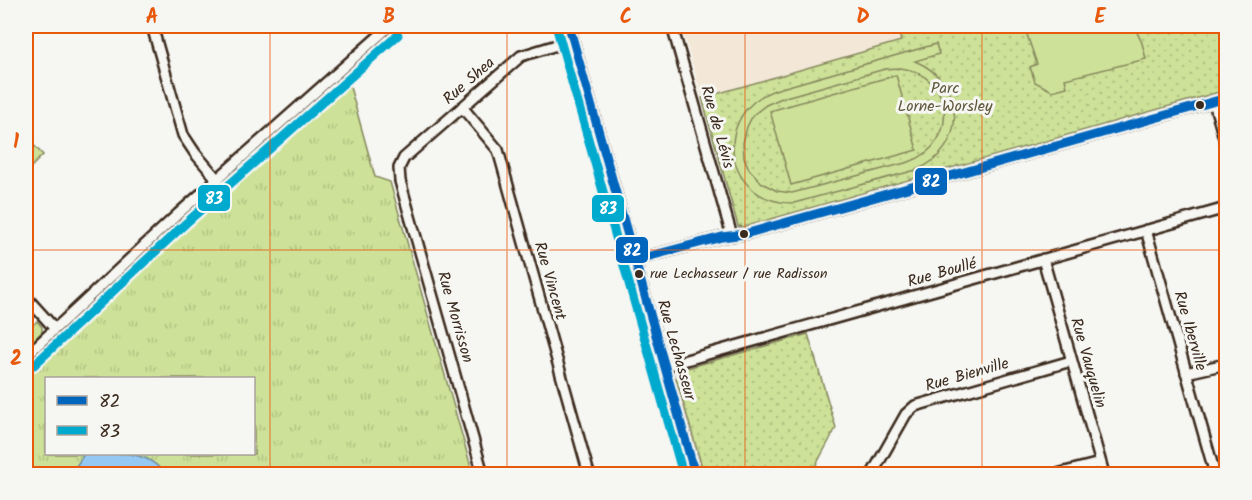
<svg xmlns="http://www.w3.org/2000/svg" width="1252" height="500" font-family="Kalam,sans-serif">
<defs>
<pattern id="grass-tufts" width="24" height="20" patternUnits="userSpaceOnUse" patternTransform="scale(1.5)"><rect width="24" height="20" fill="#cde298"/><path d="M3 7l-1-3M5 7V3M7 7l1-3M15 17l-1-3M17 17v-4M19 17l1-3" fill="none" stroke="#b1c283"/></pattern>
<pattern id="park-dots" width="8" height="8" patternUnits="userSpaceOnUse" patternTransform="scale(1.5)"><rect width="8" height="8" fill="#cde298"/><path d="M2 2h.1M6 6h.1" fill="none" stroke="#b1c283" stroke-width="1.8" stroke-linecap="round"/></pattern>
</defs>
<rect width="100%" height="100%" fill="#f6f6f2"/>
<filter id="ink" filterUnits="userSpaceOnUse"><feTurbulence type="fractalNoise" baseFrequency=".0167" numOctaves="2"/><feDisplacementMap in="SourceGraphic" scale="12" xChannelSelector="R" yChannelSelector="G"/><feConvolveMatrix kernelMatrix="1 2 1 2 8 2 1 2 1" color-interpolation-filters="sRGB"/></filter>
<g filter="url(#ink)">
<path fill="#f3e8d8" d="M681 26H897L901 41 702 98Z"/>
<path fill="url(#grass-tufts)" stroke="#84865b" stroke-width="1.5" fill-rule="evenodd" d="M347 76 375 177 390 182 473 474H26V373L165 241ZM46 378H254V454H46Z
M37 321 42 327V332L26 348V332Z"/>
<path fill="url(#park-dots)" stroke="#84865b" stroke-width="1.5" d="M897 26H1226V90L743 227 738 226 702 98 901 41Z
M26 137 43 155 26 172Z
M808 334 836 428 811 474H704L676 378 677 373 680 370Z"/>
<path fill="#cde298" stroke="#84865b" stroke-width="1.5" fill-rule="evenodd" d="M1024 26H1134L1142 43 1146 59 1065 79 1067 87 1052 91 1035 82 1030 67 1037 64Z
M936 44 939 54 915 61C966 82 969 149 916 170L794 203C722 204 710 110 778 89ZM899 68C954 73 961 144 909 162L792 193 777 191 762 183 749 169 744 157 743 143 747 127 753 115 766 105 782 98 885 69Z
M896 75 917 150 791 185 770 111Z"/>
<path fill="#95c8f2" stroke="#71899d" stroke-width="1.5" d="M84 454C111 454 147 447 164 474H71Z"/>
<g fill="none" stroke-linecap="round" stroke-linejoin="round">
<defs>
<path id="minor" d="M152 26 183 135 195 153 217 179
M569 26 695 474
M672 26 732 236
M1214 102 1226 145
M462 107 498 150 589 474
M1146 230 1215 474
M1043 259 1104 474
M635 260 722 237 745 234 1226 98
M26 297 55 329
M26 356 178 214 390 26
M665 366 1226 208
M1186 373 1226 364
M483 474 400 181 399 168 404 158 521 56 573 40
M872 474 906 414 915 406 1071 361
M1057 474 1100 463"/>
</defs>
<use href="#minor" stroke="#3b2a1e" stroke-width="14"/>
<use href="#minor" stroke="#f6f6f2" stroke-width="9"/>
<defs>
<path id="bus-1" d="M569 26 695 474
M635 260 722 237 745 234 1226 98"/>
<path id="bus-2" d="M557 29 683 474
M34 365 186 223 398 35"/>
</defs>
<use href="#bus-1" stroke="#f6f6f2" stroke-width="14"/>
<use href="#bus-2" stroke="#f6f6f2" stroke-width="14"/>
<use href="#bus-1" stroke="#0065bd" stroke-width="9"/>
<use href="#bus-2" stroke="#00a9ce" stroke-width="9"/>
</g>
</g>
<path fill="none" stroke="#e8590c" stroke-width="1.5" stroke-opacity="0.55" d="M270 26V474M507 26V474M745 26V474M982 26V474M26 250H1226"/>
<g fill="#3b2a1e" stroke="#f6f6f2" stroke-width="2">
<circle cx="1200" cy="105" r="5"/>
<circle cx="744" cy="234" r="5"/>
<circle cx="639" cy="274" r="5"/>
</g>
<g text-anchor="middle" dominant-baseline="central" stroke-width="6" stroke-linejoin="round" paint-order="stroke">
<g font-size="14" fill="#3b2a1e" stroke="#f6f6f2" text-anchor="start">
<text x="650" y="274">rue Lechasseur / rue Radisson</text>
</g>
<g font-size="16" fill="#3b2a1e" stroke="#f6f6f2">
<text transform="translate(469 81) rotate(-41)">Rue Shea</text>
<text transform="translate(717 127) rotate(74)">Rue de Lévis</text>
<text transform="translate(942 273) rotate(-16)">Rue Boullé</text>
<text transform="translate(550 281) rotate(74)">Rue Vincent</text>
<text transform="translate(455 317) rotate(74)">Rue Morrisson</text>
<text transform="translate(1190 331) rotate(74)">Rue Iberville</text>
<text transform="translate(676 350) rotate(74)">Rue Lechasseur</text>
<text transform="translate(1088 363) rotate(74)">Rue Vauquelin</text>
<text transform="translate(967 375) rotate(-16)">Rue Bienville</text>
</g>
<g font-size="16" fill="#60583c" stroke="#f6f6f2">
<text x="945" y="88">Parc<tspan x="945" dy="18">Lorne-Worsley</tspan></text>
</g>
</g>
<g stroke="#f6f6f2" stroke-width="2">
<rect x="914" y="167" width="34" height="29" rx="6" fill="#0065bd"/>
<rect x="197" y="184" width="34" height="28" rx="6" fill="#00a9ce"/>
<rect x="591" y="194" width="34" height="29" rx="6" fill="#00a9ce"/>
<rect x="615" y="236" width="34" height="28" rx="6" fill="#0065bd"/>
</g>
<g font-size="16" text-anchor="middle" font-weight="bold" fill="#fff">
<text x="931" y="187">82</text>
<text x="214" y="204">83</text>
<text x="608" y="214">83</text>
<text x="632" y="256">82</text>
</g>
<rect width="1252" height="500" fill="none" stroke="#f6f6f2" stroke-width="66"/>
<rect x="45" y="377" width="210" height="78" fill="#f6f6f2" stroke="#aba49d" stroke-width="1.5"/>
<rect x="57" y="396" width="30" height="9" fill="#0065bd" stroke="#aba49d" stroke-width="1.5"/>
<text x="99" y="407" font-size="18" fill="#3b2a1e">82</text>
<rect x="57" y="426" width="30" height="9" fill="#00a9ce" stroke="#aba49d" stroke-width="1.5"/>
<text x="99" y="437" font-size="18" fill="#3b2a1e">83</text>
<rect x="33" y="33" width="1186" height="434" fill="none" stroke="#e8590c" stroke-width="2"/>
<g font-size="20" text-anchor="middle" font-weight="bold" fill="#e8590c">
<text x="152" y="23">A</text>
<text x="389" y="23">B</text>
<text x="626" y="23">C</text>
<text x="863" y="23">D</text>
<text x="1100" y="23">E</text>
<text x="16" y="148">1</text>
<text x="16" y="365">2</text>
</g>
</svg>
